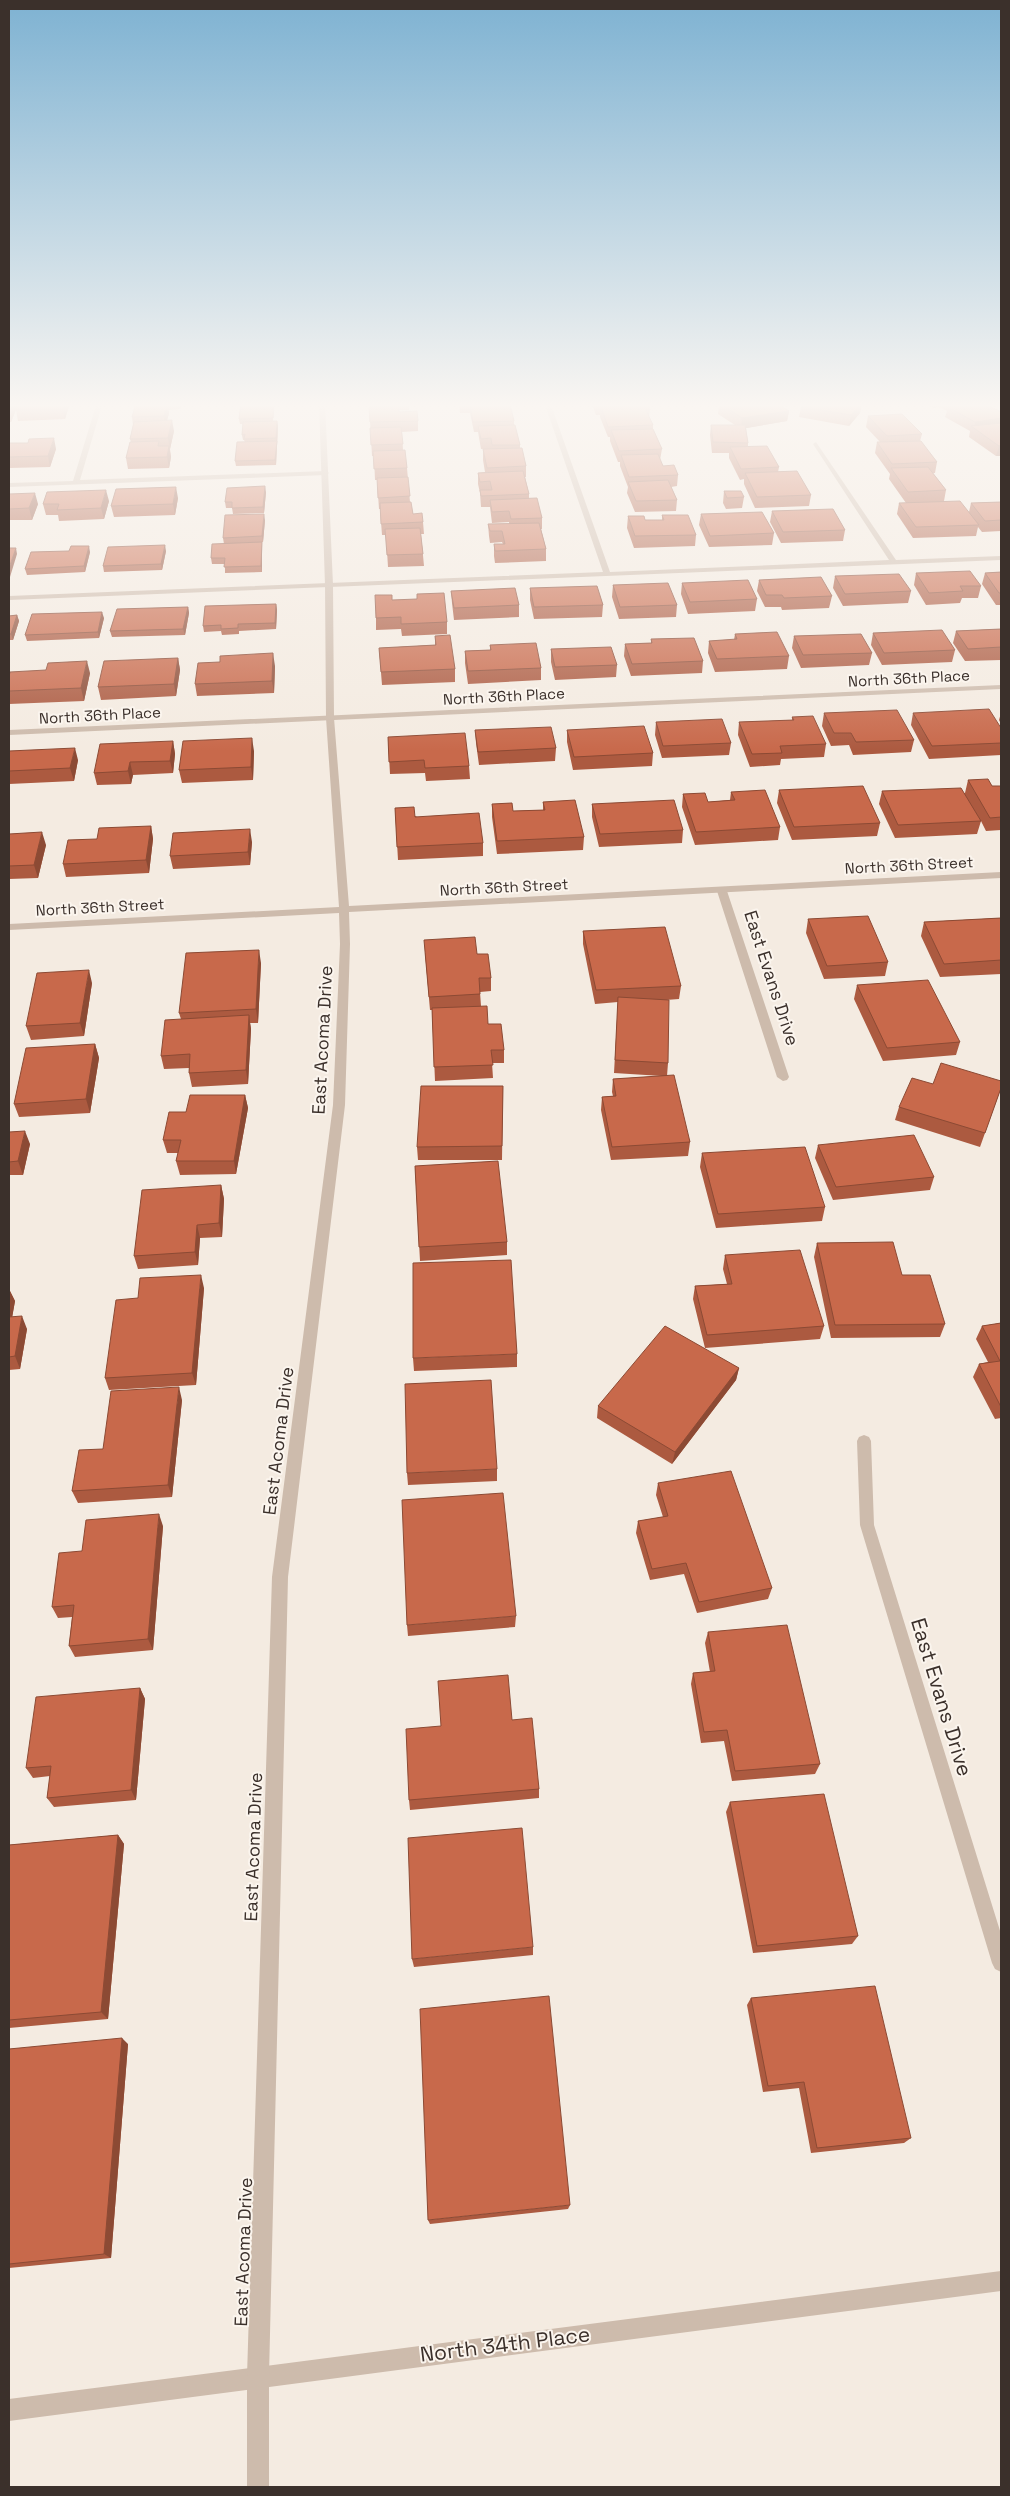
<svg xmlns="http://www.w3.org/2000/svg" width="1010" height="2496" font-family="'Space Grotesk',sans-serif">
<rect width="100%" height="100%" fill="#f4ebe1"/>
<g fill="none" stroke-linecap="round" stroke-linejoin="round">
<path fill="#cdbbac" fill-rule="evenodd" d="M97 402H103L80 480 326 471 329 473 326 475 9 487V483L73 481Z
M544 402H550L610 572 889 560 813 444 816 442 896 560 1001 556V560L9 600V596L603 572Z
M1001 685V689L9 735V730Z
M722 888 727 891 789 1077 787 1080 783 1081 777 1077 717 891Z
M864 1435 869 1437 871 1441 874 1525 1001 1934V1972L995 1969 992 1963 860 1525 857 1441 859 1437Z
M1001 2271V2291L9 2421V2399Z"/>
<path fill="#cdbbac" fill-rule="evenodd" d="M319 402H325L333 585 334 718 349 906 1001 872V878L349 912 350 944 345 1105 288 1577 269 2376V2487H247V2376L272 1577 333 1105 340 944 339 913 9 930V924L339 907 326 718 325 585Z"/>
</g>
<path fill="#ac5a40" d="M9 402 16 409 69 406 65 419 18 421 16 410 11 422H9Z
M140 402H182L180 409 168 410 169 413 167 421 174 431 170 449 171 457 169 468 128 469 126 458 131 442 130 439 133 425 132 417 140 403Z
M237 402H276V403H274L273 421H277L278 426 276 465 236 466 235 461 245 442 244 440H243L242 435 243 424H240L239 419 241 404H238Z
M369 402H409V410H399V412L418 421V431L402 432 403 450 407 468 410 502 413 514 423 522 424 534H421L424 566 388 567 386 535H382L380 509H379L377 480H375L374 456H372Z
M459 402H504V404L514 421V425L520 445V448L526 466V477H525L529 494V498L542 518V529H541L546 549V561L495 563 494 556V544H503L502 542 490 543 489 536 488 524H509V522L492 523 490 507H481L480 493 478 484V473L485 472 483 460V449H481L478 432H474L470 413H460Z
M591 402H634V406L650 410 649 417 653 425V429L662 449 660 460 663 466 678 475 677 486 671 487 677 500 676 511 635 512 627 493 628 487 620 466V462H618L610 441V437H608L600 417V415H596Z
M922 402H975L1001 412V456H996L969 437 970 431 945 417 947 411 939 407 933 408Z
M719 403 789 411 787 421 746 428 748 443V446L779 467 778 472 811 495 809 506 755 508 744 484V479L740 480 729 458V453H712L710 435 711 425H735L718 414Z
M862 403 860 413 849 426 799 417 801 407Z
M868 416 922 434 920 441 937 462 935 473H933L946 490 944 501 969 512 971 503 1001 502V531L982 532 978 527 976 536 913 538 897 514 899 503H906L889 479 890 474 875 453 877 442H880L866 427Z
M9 443 56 449 50 467 9 468Z
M724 491 744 497 742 508 726 509 723 503Z
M266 492 264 513 233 514 232 508H226L225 502Z
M9 494 38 504 32 520H9Z
M178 498 175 515 114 517 111 506Z
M109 501 104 519 59 521 58 515H46L43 504Z
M772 511 845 530 843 541 781 543 770 522Z
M701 514 774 533 772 545 709 547 699 525Z
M662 515 696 535 695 546 634 548 627 528 628 516 645 520H662Z
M265 520 263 542H262V572L225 573V564H212L211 558 224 544 223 538Z
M166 551 162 570 104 572 103 566Z
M90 552 85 572 27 575 25 569Z
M1001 572V605H996L982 584 985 573Z
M916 573 981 586 978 598H962L960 603 926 605 914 585Z
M835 576 911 591 908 603 843 606 833 588Z
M759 580 832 596 829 608 782 610 781 607H765L757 591Z
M682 583 757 599 755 611 688 614 681 594Z
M613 585 677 605 676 617 619 619 612 597Z
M530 588 603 605 602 617 534 619 530 600Z
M451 591 519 605V617L454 620 452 603Z
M392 600 447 622V634L402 636 401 629 376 630V618Z
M276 604 277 610 276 629 239 631V634L222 635 221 631 204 632 203 626Z
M188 607 189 613 185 635 112 637 110 631Z
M17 615 19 621 13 640H9V616Z
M104 618 99 638 27 641 25 635Z
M1001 629V660L965 661 953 643 956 631Z
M873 633 955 650 952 662 882 665 871 645Z
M735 634 789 656 787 669 715 672 708 653 709 641 734 640Z
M435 636 455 669V682L382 685 379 648 435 645Z
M794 636 872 653 869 665 801 668 792 648Z
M651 639 703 661 702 673 631 676 624 656 625 644 651 643Z
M490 645 541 668V680L468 684 465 663V651L490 650Z
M551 649 617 665 616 677 555 680 551 662Z
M178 658 180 670 176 696 101 700 98 687Z
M275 666 274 693 197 696 195 684Z
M90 673 84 701 9 704V677Z
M824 713 914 740 911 752 853 755 849 745 831 746 822 726Z
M913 713 1001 728V755L929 759 911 725Z
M1001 713V724L999 720Z
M792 717 826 744 824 757 781 759 780 765 750 767 738 735 739 722 792 720Z
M656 722 731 743 729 755 662 758 655 735Z
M475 730 556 748 555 761 479 765 476 743Z
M567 730 653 753 652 766 573 770 567 742Z
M388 737 469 766 470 779 426 781 425 773 390 774Z
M173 741 175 754 173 773 133 775 131 784 97 785 94 773Z
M9 751 78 760 74 781 9 784Z
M254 751 253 780 182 783 179 770Z
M968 780 992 786H1001V830L986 831 981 821 977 834 895 838 879 804 882 791 965 793Z
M779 790 880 823 877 836 792 840 777 803Z
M731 792 780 827 778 840 695 845 682 807 683 794 708 802 730 800Z
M543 802 584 837 583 850 497 854 492 817V804L513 811 543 810Z
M592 804 683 830 682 843 599 847 592 817Z
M395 808 483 843V856L398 860Z
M151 826 153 839 149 873 66 877 63 864 97 839Z
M9 834 46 845 38 878 9 879Z
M252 842 250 865 173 869 170 856Z
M1001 918V974L940 977 921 936 924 922Z
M808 919 888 962 885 976 824 979 806 933Z
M583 931 681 986 679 999 666 1000 668 1063 667 1076 690 1142 688 1156 611 1160 601 1110 602 1097 613 1096 612 1092 613 1079 662 1076 614 1073 618 1002 595 1004 583 944Z
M425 953 477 954 491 978V991L480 992 481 1006 488 1024 504 1050V1063H492L493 1078 435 1081 432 1010H430Z
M261 963 258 1023H250L251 1029 248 1084 192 1087 189 1073V1068L164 1069 161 1056 181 1019 179 1013Z
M92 983 84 1036 31 1040 26 1026Z
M857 985 960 1042 956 1055 883 1061 854 999Z
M95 1044 99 1058 90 1113 19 1117 14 1104Z
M933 1084 1001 1088 980 1147 895 1120 899 1107Z
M503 1086 502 1160H418L417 1147Z
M245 1095 248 1108 236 1174 180 1175 176 1161 178 1153H167L163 1140 186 1112Z
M9 1132 30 1144 23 1175H9Z
M818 1145 934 1177 930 1190 833 1200 815 1158Z
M702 1153 825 1207 822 1221 716 1228 700 1167Z
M415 1166 507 1242V1255L420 1261Z
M221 1185 224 1199 222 1237 200 1238 198 1265 138 1269 134 1256Z
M817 1243 902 1275 945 1324 940 1337 831 1338 814 1257Z
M725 1255 824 1326 820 1339 705 1348 693 1299 695 1286 727 1284 723 1269Z
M204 1288 196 1385 109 1390 105 1378 138 1298Z
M9 1289 15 1301 12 1317 27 1329 20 1369 9 1370Z
M1001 1323V1418L995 1419 973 1377 979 1364 988 1362 976 1339 982 1326Z
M517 1354V1367L414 1371 413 1358Z
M739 1368 736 1380 672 1464 597 1418 598 1406Z
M182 1400 172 1497 78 1503 72 1491Z
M497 1469V1481L408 1485 407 1473Z
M658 1483 772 1588 768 1599 697 1613 684 1574 650 1580 636 1533 638 1521 663 1517 656 1495Z
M163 1526 153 1650 75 1657 69 1646 72 1617 58 1618 52 1607 82 1551Z
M516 1616 515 1627 408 1636 407 1625Z
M708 1632 820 1764 815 1774 732 1781 724 1741 701 1743 691 1684 693 1673 710 1672 705 1643Z
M140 1688 145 1699 136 1800 54 1807 47 1798 50 1776 33 1778 26 1768Z
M512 1720 539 1789V1798L410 1810 409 1800Z
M730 1802 858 1936 852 1944 753 1953 726 1812Z
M118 1835 124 1844 108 2019 9 2028V1845Z
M533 1947V1955L414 1967 412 1959Z
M751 1998 911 2138 904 2143 811 2153 799 2088 763 2092 747 2005Z
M128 2044 111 2258 9 2268V2049Z
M570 2205 568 2209 430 2224 428 2220Z"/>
<path fill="#8c4a34" d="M13 402H15L16 409 11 422 9 411Z
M65 402H68L69 406 65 419 62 409Z
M167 402 169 413 165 427 164 416Z
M179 402H182L180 409Z
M934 402H940L939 407 933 408Z
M958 402H975L952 409 954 403Z
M862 403 860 413 849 426 851 415Z
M789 411 787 421 741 429 742 418Z
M1001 418V428H974L975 422Z
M172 420 174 431 170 449 168 438Z
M277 421 278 426 276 465 275 460Z
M54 438 56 449 50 467 48 456Z
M1001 445V456H996L999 446Z
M169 446 171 457 169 468 167 457Z
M265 486 266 492 264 513 263 507Z
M176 487 178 498 175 515 173 504Z
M106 490 109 501 104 519 101 508Z
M35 493 38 504 32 520 29 508Z
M264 514 265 520 263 542 262 536Z
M262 542V572L261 566Z
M165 545 166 551 162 570 161 564Z
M89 546 90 552 85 572 84 566Z
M16 548 17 554 10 577 9 568Z
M276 604 277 610 276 629 275 623Z
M188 607 189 613 185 635 183 629Z
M102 612 104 618 99 638 98 632Z
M17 615 19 621 13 640 11 634Z
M273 653 275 666 274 693 272 681Z
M178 658 180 670 176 696 174 684Z
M87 661 90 673 84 701 81 688Z
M252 738 254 751 253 780 251 767Z
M173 741 175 754 173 773 170 761Z
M75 748 78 760 74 781 70 768Z
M130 762 133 775 131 784 128 771Z
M151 826 153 839 149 873 146 860Z
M250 829 252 842 250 865 248 852Z
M42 832 46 845 38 878 34 865Z
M259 950 261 963 258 1023 256 1009Z
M89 970 92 983 84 1036 80 1023Z
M249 1015 251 1029 248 1084 246 1070Z
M95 1044 99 1058 90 1113 86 1099Z
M245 1095 248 1108 236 1174 234 1161Z
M25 1131 30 1144 23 1175 18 1161Z
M221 1185 224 1199 222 1237 219 1223Z
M197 1225 200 1238 198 1265 195 1252Z
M201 1275 204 1288 196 1385 192 1373Z
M9 1289 15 1301 10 1330 9 1328Z
M22 1316 27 1329 20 1369 15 1356Z
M739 1368 736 1380 672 1464 675 1452Z
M179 1387 182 1400 172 1497 168 1485Z
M159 1514 163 1526 153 1650 148 1639Z
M140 1688 145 1699 136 1800 131 1790Z
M118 1835 124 1844 108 2019 101 2012Z
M122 2038 128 2044 111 2258 104 2254Z"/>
<path fill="#c8694b" stroke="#8c4a34" d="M9 402H13L9 411Z
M19 402H65L62 409 16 410Z
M167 402 164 416 132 417 136 403Z
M241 402H274L273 418 239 419Z
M460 402H489L460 403Z
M595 402H634L635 403 596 404Z
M730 402H775L789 411 742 418 719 403Z
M806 402H856L862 403 851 415 801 407Z
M977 402H982L1001 412V418L975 422 948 407Z
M510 404 514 421 473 422 470 405Z
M648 405 650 410H646L653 425 608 427 601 407Z
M399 406V412L417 411 418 421 370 422 369 407Z
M902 414 922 434 887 436 868 416Z
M172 420 168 438 130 439 134 422Z
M277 421 276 438 244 439 245 434 242 435 243 422Z
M1001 423V445L999 446 971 426Z
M515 425 520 445H492L491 438 481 439 478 426Z
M711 425H745L748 443 713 442Z
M401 427 403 444 371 445 370 428Z
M653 429 662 449 619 451 611 430Z
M54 438 48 456 9 457V443H28L29 439Z
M159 441 158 446H169L167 457 126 458 130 442Z
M277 441 275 460 235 461 237 442Z
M921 441 937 462 892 464 877 442Z
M767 446 779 467 741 469 730 447Z
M522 448 526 466 487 468 483 449Z
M405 450 407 468 374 469 373 451Z
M658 454 663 466 674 465 678 475 629 477 621 455Z
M928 467 946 490 908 492 891 468Z
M523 471 529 494 481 496 480 490H492L490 481 480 482 478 473Z
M797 471 811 495 757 497 745 473Z
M408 477 410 496 378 498 377 478Z
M668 480 677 500 636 501 628 482Z
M265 486 263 507 232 508V502H225L227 488Z
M176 487 173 504 111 506 116 489Z
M106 490 101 508 57 510 59 504H43L47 492Z
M724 491H741L744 497 727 498Z
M35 493 29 508 9 509V494Z
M537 498 542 518 511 519 509 511 492 512 490 500Z
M960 501 979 525 916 527 899 503Z
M411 502 413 514 422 513 423 522 381 524 380 503Z
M1001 502V520L985 521 971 503Z
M833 509 845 530 783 532 772 511Z
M762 512 774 533 710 536 701 514Z
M264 514 262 536 223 538 225 515Z
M662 515H688L696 535 635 536 628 516H644L645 520H664Z
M539 523 546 549 495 551 494 544H505L502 531H490L488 524Z
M420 528 423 554 387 555 385 529Z
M262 542 261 566 224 567 225 558H211L212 544Z
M165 545 161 564 103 566 108 547Z
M71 546H89L84 566 25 569 31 552 69 551Z
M9 548H16L9 568Z
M970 571 981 586H960L963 591 929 593 916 573Z
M1001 572V593H999L985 573Z
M899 574 911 591 845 594 835 576Z
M821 577 832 596 784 598 782 595H766L759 580Z
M748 580 757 599 690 602 682 583Z
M668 583 677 605 620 607 613 585Z
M597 586 603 605 534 607 530 588Z
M515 588 519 605 454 608 451 591Z
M444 593 447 622 401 624V617L376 618 375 595H392V600L417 599V594Z
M276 604 275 623 238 624V628L221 629V625L203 626 205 606Z
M188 607 183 629 110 631 117 609Z
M102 612 98 632 25 635 32 614Z
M17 615 11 634H9V616Z
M1001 629V647L968 649 956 631Z
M942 630 955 650 884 653 873 633Z
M777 632 789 656 717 659 709 641 737 639 735 634Z
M861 634 872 653 803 655 794 636Z
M450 635 455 669 381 672 379 648 436 645 435 636Z
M694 638 703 661 632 664 625 644 652 643 651 639Z
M536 643 541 668 468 671 465 651 491 650 490 645Z
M611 647 617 665 555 667 551 649Z
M273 653 272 681 195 684 198 663 220 662V656Z
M178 658 174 684 98 687 104 661Z
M87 661 81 688 9 691V677L10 672 46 670 48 663Z
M989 709 1001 728V743L932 746 913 713Z
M897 710 914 740 856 742 851 733H834L824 713Z
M813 716 826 744 780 746 782 753 752 754 739 722 794 720 792 717Z
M722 719 731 743 663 746 656 722Z
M644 726 653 753 574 757 567 730Z
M551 727 556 748 478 752 475 730Z
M465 733 469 766 425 768 424 760 389 762 388 737Z
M252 738 251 767 179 770 183 741Z
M173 741 170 761 130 762 128 771 94 773 100 744Z
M75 748 70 768 9 771V751Z
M988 779 992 786H1001V817L990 818 968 780Z
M863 786 880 823 794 827 779 790Z
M961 788 981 821 898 825 882 791Z
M765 790 780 827 696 832 683 794 705 793 708 802 735 800 731 792Z
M575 800 584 837 497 841 492 804 512 803 513 811 545 810 543 802Z
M674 800 683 830 600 834 592 804Z
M414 807 415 817 479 813 483 843 397 847 395 808Z
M151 826 146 860 63 864 68 840 97 839 99 828Z
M250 829 248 852 170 856 173 833Z
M42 832 34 865 9 866V834Z
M868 916 888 962 827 966 808 919Z
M1001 918V960L944 964 924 922Z
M665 927 681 986 596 990 583 931Z
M475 937 477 954H488L491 978H479L480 994 429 997 424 940Z
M259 950 256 1009 179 1013 186 953Z
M89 970 80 1023 26 1026 37 973Z
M928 980 960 1042 887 1048 857 985Z
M618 997 669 1000 668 1063 615 1060Z
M487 1006 488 1024H501L504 1050H491L493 1065 434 1067 432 1008Z
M249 1015 246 1070 189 1073 190 1054 161 1056 165 1020Z
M95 1044 86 1099 14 1104 26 1048Z
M941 1063 1001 1081V1088L985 1133 899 1107 912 1078 933 1084Z
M674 1075 690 1142 612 1147 602 1097 616 1096 613 1079Z
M421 1086H503L502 1146 417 1147Z
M190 1095H245L234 1161H176L181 1140H163L169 1112H186Z
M25 1131 18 1161 9 1162V1132Z
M914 1135 934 1177 836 1187 818 1145Z
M805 1147 825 1207 718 1214 702 1153Z
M498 1161 507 1242 419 1247 415 1166Z
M221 1185 219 1223 197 1225 195 1252 134 1256 142 1190Z
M893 1242 902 1275H930L945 1324 835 1325 817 1243Z
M800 1250 824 1326 707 1335 695 1286 732 1284 725 1255Z
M511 1260 517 1354 413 1358V1263Z
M201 1275 192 1373 105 1378 116 1300 138 1298 140 1278Z
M22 1316 15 1356 9 1357V1317Z
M1001 1323V1407L979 1364 1000 1361 982 1326Z
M665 1326 739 1368 675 1452 598 1406Z
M491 1380 497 1469 407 1473 405 1384Z
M179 1387 168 1485 72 1491 79 1450 103 1449 111 1391Z
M731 1471 772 1588 699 1602 686 1563 652 1569 638 1521 668 1516 658 1483Z
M503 1493 516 1616 407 1625 402 1500Z
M159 1514 148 1639 69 1646 74 1605 52 1607 59 1553 82 1551 86 1520Z
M787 1625 820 1764 735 1771 727 1730 704 1732 693 1673 715 1671 708 1632Z
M508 1675 512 1720 532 1718 539 1789 409 1800 406 1729 441 1726 438 1681Z
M140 1688 131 1790 47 1798 51 1766 26 1768 36 1697Z
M824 1794 858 1936 757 1946 730 1802Z
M522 1828 533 1947 412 1959 408 1838Z
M118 1835 101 2012 9 2020V1845Z
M875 1986 911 2138 817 2148 804 2082 768 2086 751 1998Z
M549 1996 570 2205 428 2220 420 2009Z
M122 2038 104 2254 9 2264V2049Z"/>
<linearGradient id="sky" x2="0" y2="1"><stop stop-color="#7eb2d2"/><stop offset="0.54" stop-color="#faf6f2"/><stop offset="1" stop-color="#faf6f2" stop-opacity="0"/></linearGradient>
<rect width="1010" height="751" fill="url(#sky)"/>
<g text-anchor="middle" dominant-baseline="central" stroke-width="4" stroke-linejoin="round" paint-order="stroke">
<g font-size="15" fill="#3b302b" stroke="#fbf5ee">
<text transform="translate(909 678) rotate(-3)">North 36th Place</text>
<text transform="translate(504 696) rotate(-3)">North 36th Place</text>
<text transform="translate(100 715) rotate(-3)">North 36th Place</text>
<text transform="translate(909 865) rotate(-3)">North 36th Street</text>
<text transform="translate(504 887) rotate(-3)">North 36th Street</text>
<text transform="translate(100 907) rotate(-3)">North 36th Street</text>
</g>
<g font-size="18" fill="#3b302b" stroke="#fbf5ee">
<text transform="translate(772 978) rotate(72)">East Evans Drive</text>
<text transform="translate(322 1040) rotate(-87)">East Acoma Drive</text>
<text transform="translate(278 1441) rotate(-83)">East Acoma Drive</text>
<text transform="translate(253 1847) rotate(-88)">East Acoma Drive</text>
<text transform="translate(243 2252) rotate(-88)">East Acoma Drive</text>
</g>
<g font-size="21" fill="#3b302b" stroke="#fbf5ee">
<text transform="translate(942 1697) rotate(73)">East Evans Drive</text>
<text transform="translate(505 2344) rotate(-7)">North 34th Place</text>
</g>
</g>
<rect width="1010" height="2496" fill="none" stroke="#3b302b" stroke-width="20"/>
</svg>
